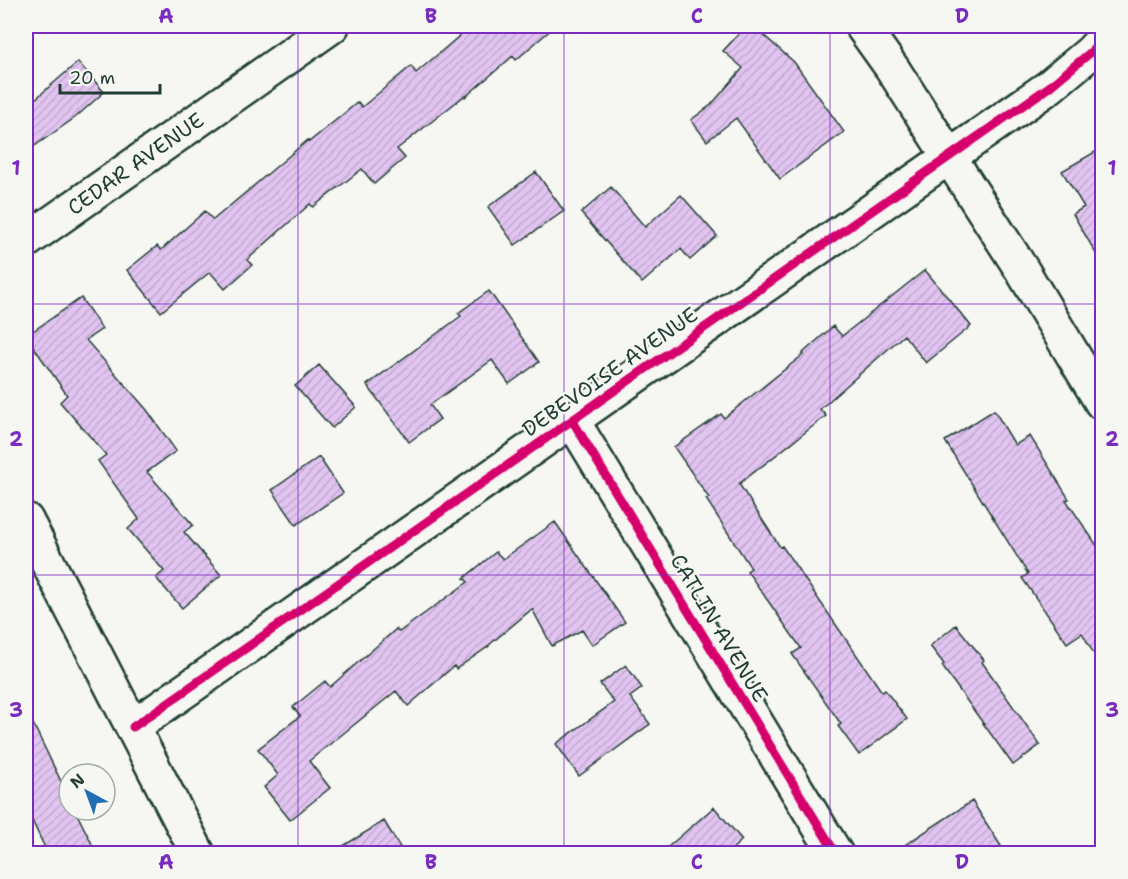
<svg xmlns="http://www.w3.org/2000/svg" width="1128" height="879" font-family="'Shantell Sans',sans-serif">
<defs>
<pattern id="building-hatch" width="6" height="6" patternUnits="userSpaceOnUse" patternTransform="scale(1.5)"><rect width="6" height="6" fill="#e2c4f1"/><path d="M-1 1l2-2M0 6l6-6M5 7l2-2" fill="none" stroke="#c1a9cf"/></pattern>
</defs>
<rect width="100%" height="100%" fill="#f6f6f2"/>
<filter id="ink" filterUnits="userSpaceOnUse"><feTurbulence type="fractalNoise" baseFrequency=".0167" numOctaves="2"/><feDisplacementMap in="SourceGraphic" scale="12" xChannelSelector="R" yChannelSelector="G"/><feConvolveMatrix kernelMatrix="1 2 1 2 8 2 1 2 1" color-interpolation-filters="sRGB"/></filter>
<g filter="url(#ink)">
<path fill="url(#building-hatch)" stroke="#1f3d34" stroke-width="1.5" d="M471 26H555L516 60 513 56 465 97 464 96 397 149 405 158 374 184 362 169 313 207 310 204 247 260 252 265 225 289 210 272 161 312 127 270 157 246 161 250 205 211 213 220 308 140 309 142 358 102 362 107 411 66 416 73Z
M746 26H753L794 62 844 132 780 179 736 118 707 141 691 120 711 105 743 68 723 51Z
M78 62 104 92 76 117 26 152V107Z
M1102 148V264L1073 214 1084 207 1062 171Z
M536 172 564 211 515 245 488 207Z
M611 187 645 227 681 195 717 236 690 260 681 249 642 283 581 213Z
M925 270 971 326 926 363 904 335 820 409 826 416 739 484 780 547 782 546 882 692 885 690 907 719 859 755 838 726 841 724 792 654 801 648 747 571 751 568 706 499 709 498 674 447 721 414 724 418 804 354 803 353 833 326 842 336Z
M489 291 539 362 509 384 492 360 430 405 440 419 409 442 367 385 461 316 458 313Z
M81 298 102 329 86 340 147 410 176 451 147 472 193 525 184 532 221 575 182 608 156 578 164 571 128 529 139 519 98 461 106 455 60 402 67 395 26 336Z
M319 365 356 407 332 428 295 386Z
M994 410 1015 445 1030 436 1069 499 1066 500 1102 553V668L1082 633 1067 643 1022 578 1028 574 945 441Z
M319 457 343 493 296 525 272 490Z
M555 522 625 622 592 645 582 630 552 646 532 609 489 645V646L456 669 454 666 408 706 396 691 309 761 330 788 290 820 264 787 278 775 258 749 300 716 293 707 325 681 330 687 396 629 399 632 468 582 464 578 496 552 503 559Z
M956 625 984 660 982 662 1040 745 1013 765 942 666 944 664 930 646Z
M626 665 642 688 630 697 650 724 579 776 556 744 614 702 600 684Z
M26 709 69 798V810H75L92 844 73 854H48L26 808Z
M972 801 1006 854H891Z
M714 807 742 840 727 854H660Z
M384 821 404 854H330Z"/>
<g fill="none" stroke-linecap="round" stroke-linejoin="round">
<defs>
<g id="minor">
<path d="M862 26 892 68 1022 270 1102 403"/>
<path id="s1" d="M26 241 332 26"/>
<path d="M572 420 836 854"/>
<path d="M133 727 1049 87 1091 52 1102 40"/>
</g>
<path id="major" d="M26 520 198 854"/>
</defs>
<use href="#minor" stroke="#1f3d34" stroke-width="38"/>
<use href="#major" stroke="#1f3d34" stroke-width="38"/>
<use href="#minor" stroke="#f6f6f2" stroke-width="33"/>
<use href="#major" stroke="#f6f6f2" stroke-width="33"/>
<defs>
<path id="cycleway" d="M572 420 836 854
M133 727 1049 87 1091 52 1102 40"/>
</defs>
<use href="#cycleway" stroke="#f6f6f2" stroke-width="13"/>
<use href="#cycleway" stroke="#d6006c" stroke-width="9"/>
</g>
</g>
<path fill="none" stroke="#7b2cbf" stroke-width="1.5" stroke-opacity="0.55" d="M298 26V854M564 26V854M830 26V854M26 304H1102M26 575H1102"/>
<g text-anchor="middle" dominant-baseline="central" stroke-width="5" stroke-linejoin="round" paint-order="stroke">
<g font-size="21" fill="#1f3d34" stroke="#f6f6f2">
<text stroke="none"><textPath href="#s1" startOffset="134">CEDAR AVENUE</textPath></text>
<text transform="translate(610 372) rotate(-35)">DEBEVOISE AVENUE</text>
<text transform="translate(719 628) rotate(59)">CATLIN AVENUE</text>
</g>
</g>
<rect width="1128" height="879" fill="none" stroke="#f6f6f2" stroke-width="66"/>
<g transform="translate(87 792) rotate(319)"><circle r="28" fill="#f6f6f2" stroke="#a0aca6" stroke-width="1.5"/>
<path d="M0-4.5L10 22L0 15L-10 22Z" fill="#1f6fb2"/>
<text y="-9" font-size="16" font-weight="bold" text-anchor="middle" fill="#1f3d34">N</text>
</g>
<path d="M60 84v9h100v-9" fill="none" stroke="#1f3d34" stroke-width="3"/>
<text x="69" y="84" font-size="18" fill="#1f3d34" stroke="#f6f6f2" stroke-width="4.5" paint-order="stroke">20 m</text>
<rect x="33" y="33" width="1062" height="813" fill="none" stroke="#7b2cbf" stroke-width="2"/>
<g font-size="20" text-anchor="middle" font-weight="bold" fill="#7b2cbf">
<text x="166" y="23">A</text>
<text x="431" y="23">B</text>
<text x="697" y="23">C</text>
<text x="962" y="23">D</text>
<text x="16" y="175">1</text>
<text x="1112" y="175">1</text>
<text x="16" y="446">2</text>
<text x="1112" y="446">2</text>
<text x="16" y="717">3</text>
<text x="1112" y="717">3</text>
<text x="166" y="869">A</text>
<text x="431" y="869">B</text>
<text x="697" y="869">C</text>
<text x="962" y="869">D</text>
</g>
</svg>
